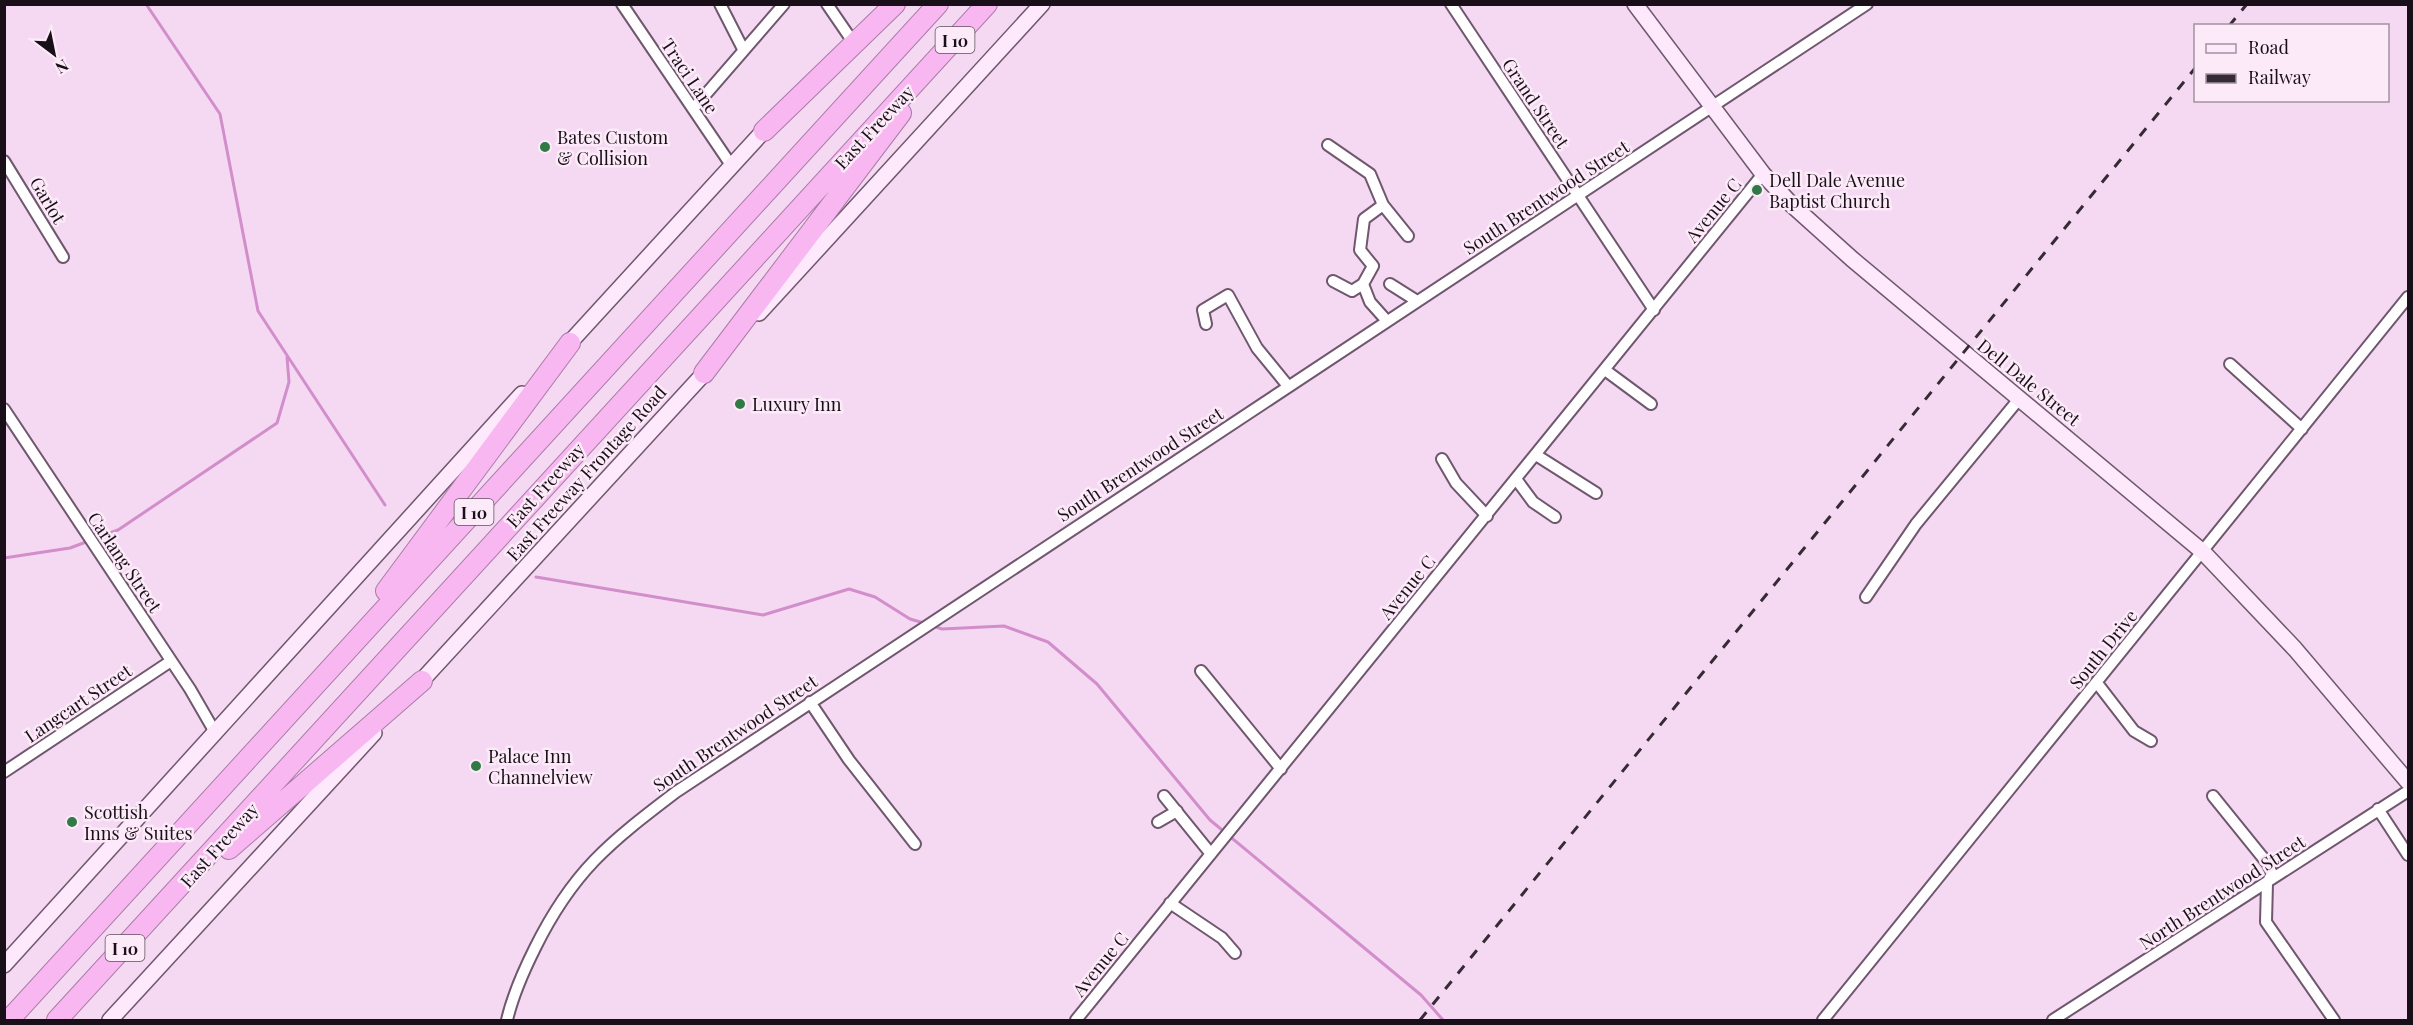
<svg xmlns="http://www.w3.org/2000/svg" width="2413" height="1025" font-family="'Playfair Display',serif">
<rect width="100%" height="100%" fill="#f5d9f2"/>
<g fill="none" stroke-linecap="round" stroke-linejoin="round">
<path stroke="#d28ecb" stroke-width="3" d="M146 4 220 114 258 311 385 505
M4 558 70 548 118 530 277 423 289 382 287 357
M536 577 763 615 849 589 875 597 910 619 924 623
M933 626 942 629 1004 626 1048 642 1097 684 1210 820 1421 995 1443 1020"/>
<defs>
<path id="minor" d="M622 4 731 165
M720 4 743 49
M827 4 851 39
M1451 4 1654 310
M693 109 784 4
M1328 145 1370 174 1383 205 1408 236
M4 161 63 257
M1333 281 1352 291 1363 284 1373 266 1360 250 1364 219 1383 205
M1363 284 1370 302 1387 321
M1390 284 1417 301
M1206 324 1203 310 1228 295 1257 348 1288 386
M2230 364 2302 429
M1605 370 1651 404
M4 409 190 689 216 734
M1536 455 1596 493
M1442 459 1456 483 1487 516
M1516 479 1533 502 1555 517
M1866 597 1916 524 2019 399
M1201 671 1281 769
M2097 683 2134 731 2151 741
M810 702 849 760 915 844
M4 772 171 661
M1164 796 1211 854
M2213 796 2268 864 2272 874 2267 883 2266 922 2334 1020
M2378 809 2408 855
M1158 822 1177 811
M1170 903 1222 938 1235 953
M507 1020C513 994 523 972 535 948 573 871 609 843 676 792L1867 4
M1076 1020 1763 174
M1823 1020 2408 297
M2053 1020 2408 791"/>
<path id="secondary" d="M1635 4 1763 174 1792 205 1852 259 2203 552 2295 649 2408 782
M759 313 1042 4
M563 350 770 124
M414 689 710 367
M4 965 522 394
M110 1020 374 733"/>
<path id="motorway" d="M764 131 895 4
M704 373 901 113
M386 591 570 343
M229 849 422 681
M9 1020 938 4
M57 1020 987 4"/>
</defs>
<use href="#minor" stroke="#6f576d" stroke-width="14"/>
<use href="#secondary" stroke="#6f576d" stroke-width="18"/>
<use href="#motorway" stroke="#aa7ca5" stroke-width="22"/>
<use href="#minor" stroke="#fff" stroke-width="10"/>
<use href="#secondary" stroke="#fde9fb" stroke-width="15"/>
<use href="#motorway" stroke="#f8b7f1" stroke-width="20"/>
<path stroke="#362a35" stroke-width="3" stroke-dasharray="10 10" stroke-linecap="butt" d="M2229 26 2247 4
M1420 1020 2196 67"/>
</g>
<g fill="#317945" stroke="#fceaf9" stroke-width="2">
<circle cx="545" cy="147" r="6"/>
<circle cx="1757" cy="190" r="6"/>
<circle cx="740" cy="404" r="6"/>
<circle cx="476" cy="766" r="6"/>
<circle cx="72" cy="822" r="6"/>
</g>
<g text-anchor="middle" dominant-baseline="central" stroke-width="5" stroke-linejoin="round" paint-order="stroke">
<g fill="#fceaf9" stroke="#5d515c" stroke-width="1.5">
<rect x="935.5" y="27" width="39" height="26" rx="4.5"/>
<rect x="454.5" y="499" width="39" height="26" rx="4.5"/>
<rect x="105.5" y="935" width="39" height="26" rx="4.5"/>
</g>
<g font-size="16" font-weight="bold" fill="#190f18">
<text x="955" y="40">I 10</text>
<text x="474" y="512">I 10</text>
<text x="125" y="948">I 10</text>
</g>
<g font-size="18" fill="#190f18" stroke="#fceaf9">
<text transform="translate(690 76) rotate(56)">Traci Lane</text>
<text transform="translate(1536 103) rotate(56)">Grand Street</text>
<text transform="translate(874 127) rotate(-47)">East Freeway</text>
<text transform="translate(1546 197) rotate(-33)">South Brentwood Street</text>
<text transform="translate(48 200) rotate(59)">Garlot</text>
<text transform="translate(1713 210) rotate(-51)">Avenue C</text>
<text transform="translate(2029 382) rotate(39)">Dell Dale Street</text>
<text transform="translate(1140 464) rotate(-33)">South Brentwood Street</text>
<text transform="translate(586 473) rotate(-48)">East Freeway Frontage Road</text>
<text transform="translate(545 485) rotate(-48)">East Freeway</text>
<text transform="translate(125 562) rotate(56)">Carlang Street</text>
<text transform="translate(1407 587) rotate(-51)">Avenue C</text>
<text transform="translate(2103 649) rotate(-51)">South Drive</text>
<text transform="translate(78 703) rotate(-34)">Langcart Street</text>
<text transform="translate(735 733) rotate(-34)">South Brentwood Street</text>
<text transform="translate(219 845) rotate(-48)">East Freeway</text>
<text transform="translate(2222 892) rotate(-33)">North Brentwood Street</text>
<text transform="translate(1100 964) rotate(-51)">Avenue C</text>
</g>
<g font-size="18" fill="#190f18" stroke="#fceaf9" text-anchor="start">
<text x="557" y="137">Bates Custom<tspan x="557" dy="21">&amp; Collision</tspan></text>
<text x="1769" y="180">Dell Dale Avenue<tspan x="1769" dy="21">Baptist Church</tspan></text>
<text x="752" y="404">Luxury Inn</text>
<text x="488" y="756">Palace Inn<tspan x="488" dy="21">Channelview</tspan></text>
<text x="84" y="812">Scottish<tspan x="84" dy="21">Inns &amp; Suites</tspan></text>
</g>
</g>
<rect width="2413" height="1025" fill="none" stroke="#190f18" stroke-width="12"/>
<rect x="2194" y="24" width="195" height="78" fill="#fceaf9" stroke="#a1929f" stroke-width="1.5"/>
<rect x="2206" y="44" width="30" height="9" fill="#fde9fb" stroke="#a1929f" stroke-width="1.5"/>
<text x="2248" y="54" font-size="18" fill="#190f18">Road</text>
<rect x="2206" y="74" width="30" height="9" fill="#362a35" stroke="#a1929f" stroke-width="1.5"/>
<text x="2248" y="84" font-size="18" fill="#190f18">Railway</text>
<g transform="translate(54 54) rotate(148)" stroke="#fceaf9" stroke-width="4.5" paint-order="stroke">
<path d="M0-4.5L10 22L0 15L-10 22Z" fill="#190f18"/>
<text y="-9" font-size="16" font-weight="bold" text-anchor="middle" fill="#190f18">N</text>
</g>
</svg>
